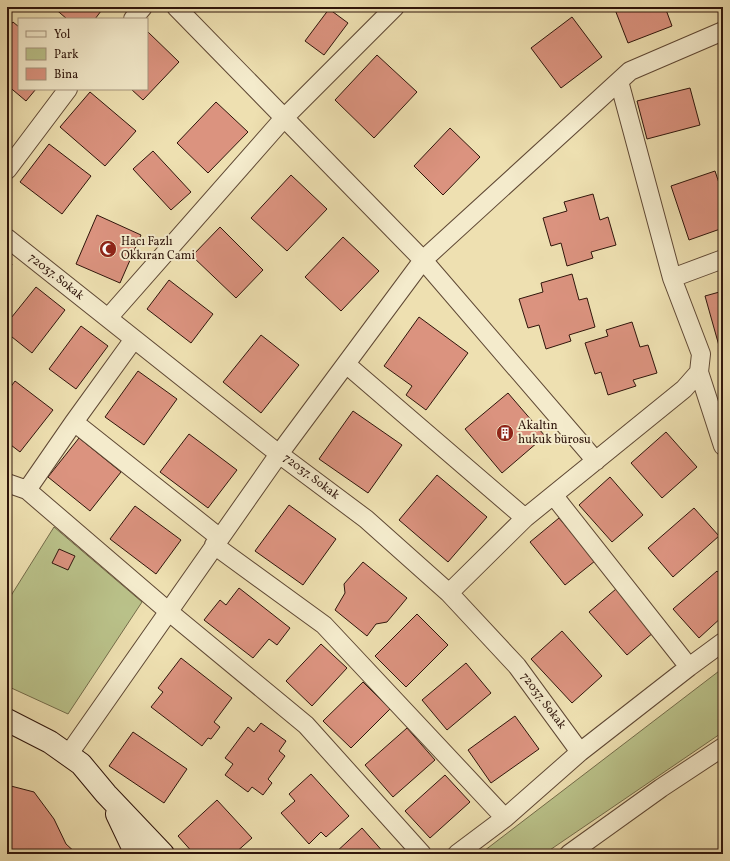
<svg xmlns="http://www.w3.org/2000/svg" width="730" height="861" font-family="Vollkorn,serif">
<rect width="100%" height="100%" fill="#eee0b1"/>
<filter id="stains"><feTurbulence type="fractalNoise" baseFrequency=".005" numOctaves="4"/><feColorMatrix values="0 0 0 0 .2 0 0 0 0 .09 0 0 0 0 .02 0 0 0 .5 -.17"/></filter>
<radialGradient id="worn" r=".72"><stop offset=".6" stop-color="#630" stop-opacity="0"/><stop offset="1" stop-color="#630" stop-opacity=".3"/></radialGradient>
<path fill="#bac28a" stroke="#746c4a" d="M54 527 142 602 68 714 7 686V602Z
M723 668V732L544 854H480Z"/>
<path fill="#db937f" stroke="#2f150b" d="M53 7H104L95 19H67Z
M614 7H665L672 26 628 43Z
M329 9 348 23 324 55 305 41Z
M572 17 602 57 561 88 531 48Z
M13 22 19 27V89H36L26 101 7 85V29Z
M147 32H148L179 62 143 100 131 89H147Z
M377 55 417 92 374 138 335 100Z
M690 88 700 125 647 139 637 101Z
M90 92 136 131 105 166 60 127Z
M216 102 248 132 208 173 177 143Z
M450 128 480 157 443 195 414 166Z
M49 144 91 176 62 214 20 182Z
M153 151 191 192 171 210 133 169Z
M715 171 723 195V228L689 240 671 186Z
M291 175 327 209 287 251 251 218Z
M593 194 600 220 608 217 616 245 591 252 593 258 567 266 561 243 551 246 543 218 567 211 564 202Z
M97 215 141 235 120 283 76 264Z
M220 227 263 270 236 298 192 256Z
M343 237 379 271 341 311 305 277Z
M7 261 12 264 7 274Z
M572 274 579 300 587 298 595 327 569 335 571 341 546 349 539 325 528 328 519 299 543 292 541 283Z
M169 280 213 314 191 343 147 309Z
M36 287 65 310 32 353 7 333V323Z
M723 291V360L705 296Z
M419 317 468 353 426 410 406 395 412 386 384 366Z
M632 322 640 347 648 345 657 373 633 380 636 386 608 395 601 372 595 374 585 343 608 336 606 330Z
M81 326 108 346 76 389 49 369Z
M261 335 299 365 261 413 223 382Z
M138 371 177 399 144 445 105 417Z
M15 381 53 410 20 452 7 442V392Z
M508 393 545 436 502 473 465 429Z
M353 411 402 445 368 493 319 459Z
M666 432 697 467 662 498 631 463Z
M189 434 237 470 208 508 160 472Z
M79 438 121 472 90 511 48 477Z
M437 475 487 517 448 562 399 520Z
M610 477 643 515 612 542 579 505Z
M289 505 336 539 303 585 255 551Z
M135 506 181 540 156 574 110 539Z
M694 508 719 536 673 577 648 548Z
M559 518 595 561 565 585 530 542Z
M59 549 75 556 68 570 52 563Z
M363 562 407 598 387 622 376 624 367 636 335 610 345 593 344 584Z
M717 571 723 578V616L699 638 673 609Z
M239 588 290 628 277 645 269 639 253 658 204 620 220 600 226 605Z
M616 589 654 632 627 655 589 612Z
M417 614 448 645 406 687 375 656Z
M562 631 602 676 572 703 531 659Z
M321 644 347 668 312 706 286 681Z
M181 658 232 698 214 722 220 727 211 739 208 738 202 746 151 707 163 692 158 688Z
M466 663 491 693 447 730 422 700Z
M363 682 390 709 351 748 323 721Z
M515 716 539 749 491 783 468 750Z
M261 723 286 741 279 751 285 756 268 779 272 783 263 795 252 787 248 792 225 775 233 764 225 758 248 727 254 732Z
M407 728 435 760 393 797 365 765Z
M133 732 187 769 164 803 109 766Z
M311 774 349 816 326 837 321 832 309 844 281 813 295 801 289 794Z
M445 775 470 802 430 838 405 811Z
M7 785 34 792 54 819 66 844 77 854H7Z
M217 800 252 838 234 854H194L178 836Z
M362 828 385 854H334Z"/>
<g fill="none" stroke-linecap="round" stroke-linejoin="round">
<defs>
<path id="street" d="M176 7 423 260 596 461
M133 19 143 7
M7 170 68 89
M7 238 279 454 366 519 449 593 517 666 580 752
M672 278 723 259
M108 318 284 118 395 7
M346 364 525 518
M699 372 723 446
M74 422 220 538
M7 483 27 490 168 611 306 725 422 854
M27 490 74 422 134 339
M214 545 324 625 505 818
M449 593 525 518 684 389 699 372 701 354 672 278 619 81
M689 667 723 642
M68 755 279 454 423 260 630 71 723 31
M457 854 505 818 580 752 689 667 554 496
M569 854 661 788 723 747"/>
<path id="secondary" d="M7 720 50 742 81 764 106 794 163 854
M117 814 136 854"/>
</defs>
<use href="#street" stroke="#5f4834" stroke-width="20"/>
<use href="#secondary" stroke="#2f150b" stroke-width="24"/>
<use href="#street" stroke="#f4ebcc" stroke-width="18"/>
<use href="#secondary" stroke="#f4ebcc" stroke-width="22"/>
</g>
<defs>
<symbol id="mosque-disc" viewBox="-11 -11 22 22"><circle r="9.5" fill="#8f2418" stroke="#f4ebcc"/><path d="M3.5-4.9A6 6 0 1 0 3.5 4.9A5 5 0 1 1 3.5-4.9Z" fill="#fff"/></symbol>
<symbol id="building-disc" viewBox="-11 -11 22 22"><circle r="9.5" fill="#8f2418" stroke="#f4ebcc"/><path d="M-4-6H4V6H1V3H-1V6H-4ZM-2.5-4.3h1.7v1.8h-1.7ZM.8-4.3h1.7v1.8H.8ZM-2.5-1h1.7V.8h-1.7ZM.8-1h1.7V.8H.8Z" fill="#fff"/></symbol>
</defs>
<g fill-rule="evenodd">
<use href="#mosque-disc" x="98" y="239" width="20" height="20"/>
<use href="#building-disc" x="495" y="423" width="20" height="20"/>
</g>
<g text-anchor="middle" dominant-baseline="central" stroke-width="4" stroke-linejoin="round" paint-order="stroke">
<g font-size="12" fill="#2f150b" stroke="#f4ebcc" text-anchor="start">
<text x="121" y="242">Hacı Fazlı<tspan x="121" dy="14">Okkıran Cami</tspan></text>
<text x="518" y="426">Akaltın<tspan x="518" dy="14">hukuk bürosu</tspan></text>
</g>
<g font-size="12" fill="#2f150b" stroke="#f4ebcc">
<text transform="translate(56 277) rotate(38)">72037. Sokak</text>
<text transform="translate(311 477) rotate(37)">72037. Sokak</text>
<text transform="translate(543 701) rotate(53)">72037. Sokak</text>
</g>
</g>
<rect width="730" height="861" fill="none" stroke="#eee0b1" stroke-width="24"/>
<rect x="8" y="8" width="714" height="845" fill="none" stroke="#2f150b" stroke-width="2"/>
<rect x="12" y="12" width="706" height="837" fill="none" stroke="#2f150b"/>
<rect x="18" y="18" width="130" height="72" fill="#f4ebcc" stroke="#a5957f"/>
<rect x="26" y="31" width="20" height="6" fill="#f4ebcc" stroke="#a5957f"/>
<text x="54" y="38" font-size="12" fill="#2f150b">Yol</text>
<rect x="26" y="48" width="20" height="12" fill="#bac28a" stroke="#a5957f"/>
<text x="54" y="58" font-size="12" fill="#2f150b">Park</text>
<rect x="26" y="68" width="20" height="12" fill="#db937f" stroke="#a5957f"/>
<text x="54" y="78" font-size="12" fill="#2f150b">Bina</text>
<rect width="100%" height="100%" filter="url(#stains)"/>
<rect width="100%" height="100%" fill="url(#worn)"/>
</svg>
